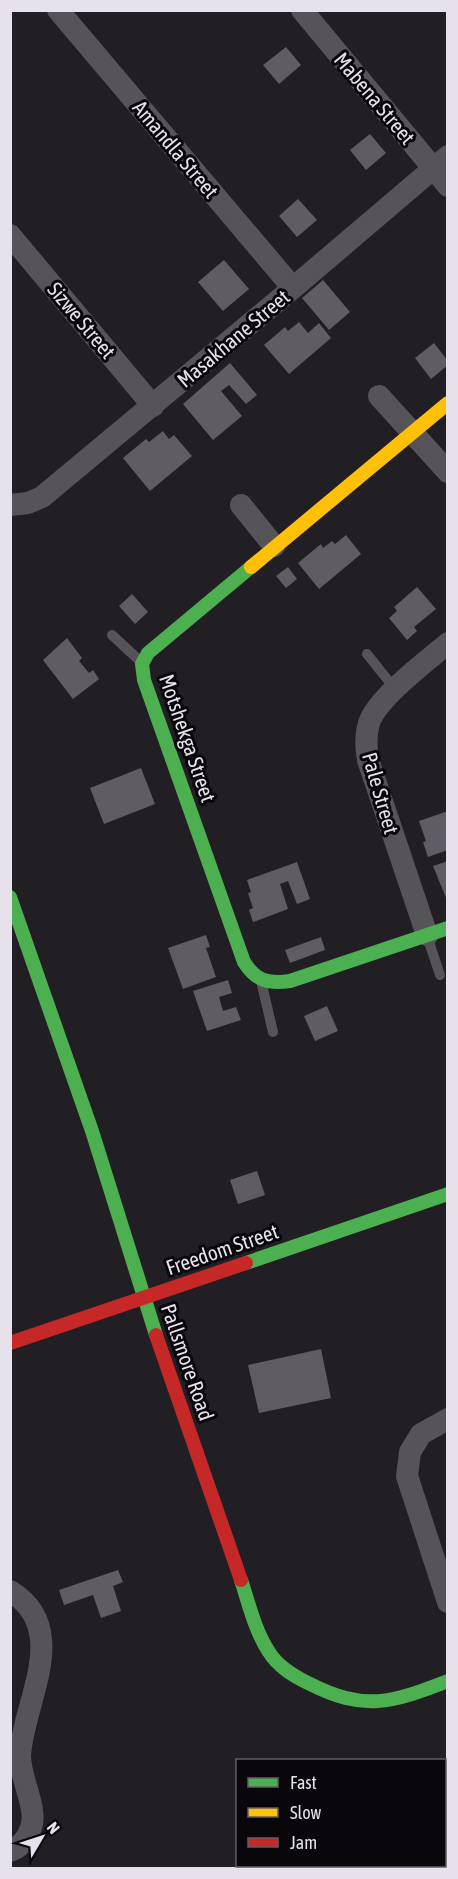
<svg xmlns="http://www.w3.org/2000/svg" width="458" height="1879" font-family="'Asap Condensed',sans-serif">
<rect width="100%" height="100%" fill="#211e24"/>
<path fill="#605c63" d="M286 47 301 65 279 84 263 65Z
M370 134 386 153 366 170 350 150Z
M298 199 317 220 297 237 279 216Z
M224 260 249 289 223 311 198 282Z
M323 280 350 312 329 330 302 298Z
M299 322 308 333 319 323 331 338 289 374 264 345 285 327 288 331Z
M434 343 448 361V365L431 379 415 358Z
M230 363 257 395 246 404 229 385 221 391 242 416 213 440 183 404Z
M163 431 169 439 174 435 192 456 150 491 123 458 146 439 149 442Z
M346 535 361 554 319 589 298 563 321 544 323 548 332 541 335 544Z
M288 567 297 579 286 588 276 576Z
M417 587 436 609 414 627 417 631 407 640 389 618 397 611 394 607Z
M132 594 148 612 135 624 119 606Z
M67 638 82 658 79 661 89 673 93 670 99 679 73 699 43 660Z
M141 768 155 804 104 824 90 788Z
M448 811V850L428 857 423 842 426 841 419 821Z
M448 861V900H447L433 866Z
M297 862 310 899 297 904 288 881 280 884 288 909 253 922 249 910 253 908 248 893 251 892 247 880Z
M206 935 210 947 206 948 216 977 183 989 168 948Z
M321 937 325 950 290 963 285 950Z
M228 980 232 993 219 997 223 1011 236 1007 241 1020 207 1031 193 991Z
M327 1006 338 1031 315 1041 304 1016Z
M257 1171 265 1195 238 1204 230 1180Z
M321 1349 331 1398 259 1413 248 1365Z
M118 1570 123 1582 113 1586 121 1611 101 1618 93 1595 64 1605 59 1590Z"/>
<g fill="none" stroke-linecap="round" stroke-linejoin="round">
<path stroke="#575459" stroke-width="10" d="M112 635 140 661
M367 654 395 689
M428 939 440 975
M262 985 273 1032"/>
<path stroke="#575459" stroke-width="22" d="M58 10 293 288
M302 10 448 186
M10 235 153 406
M379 396 448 472
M10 505 28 503 42 497 293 288 448 156
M241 505 274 546
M427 935 368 760C366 747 365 736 369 723 377 698 427 661 448 643
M448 1419 421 1434 410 1452 407 1476 448 1602
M10 1591C73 1629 22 1704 20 1756 20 1779 38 1808 31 1828 27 1839 21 1847 10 1851"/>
<path stroke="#4caf50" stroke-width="14" d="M251 567 148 653 142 664 144 680 244 962C256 981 268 984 290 981L448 928
M10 897 92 1131 156 1335
M246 1263 448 1194
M241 1580C249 1604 255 1631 269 1652 278 1667 294 1676 308 1683 365 1712 391 1703 448 1681"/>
<path stroke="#ffc107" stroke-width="14" d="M251 567 448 403"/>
<path stroke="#c62828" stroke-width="14" d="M156 1335 241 1580
M10 1343 246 1263"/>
</g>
<g text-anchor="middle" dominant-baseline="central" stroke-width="6" stroke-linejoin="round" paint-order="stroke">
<g font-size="21" fill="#e7e1eb" stroke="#09060c">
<text transform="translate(375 98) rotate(50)">Mabena Street</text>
<text transform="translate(176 149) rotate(50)">Amandla Street</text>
<text transform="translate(82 320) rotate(50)">Sizwe Street</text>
<text transform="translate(233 338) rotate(-40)">Masakhane Street</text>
<text transform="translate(188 738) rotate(71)">Motshekga Street</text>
<text transform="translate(381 793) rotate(74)">Pale Street</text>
<text transform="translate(222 1249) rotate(-19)">Freedom Street</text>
<text transform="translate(188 1362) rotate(71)">Pallsmore Road</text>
</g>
</g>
<rect width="458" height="1879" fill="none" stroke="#e7e1eb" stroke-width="24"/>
<rect x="236" y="1759" width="210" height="108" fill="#09060c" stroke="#625e65" stroke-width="1.5"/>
<rect x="248" y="1778" width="30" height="9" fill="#4caf50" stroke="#625e65" stroke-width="1.5"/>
<text x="290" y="1789" font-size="18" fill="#e7e1eb">Fast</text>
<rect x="248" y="1808" width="30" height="9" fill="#ffc107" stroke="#625e65" stroke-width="1.5"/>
<text x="290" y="1819" font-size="18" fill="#e7e1eb">Slow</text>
<rect x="248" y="1838" width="30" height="9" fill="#c62828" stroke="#625e65" stroke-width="1.5"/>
<text x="290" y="1849" font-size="18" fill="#e7e1eb">Jam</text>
<g transform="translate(42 1837) rotate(51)" stroke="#09060c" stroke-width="4.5" paint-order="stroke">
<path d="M0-4.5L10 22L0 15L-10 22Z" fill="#e7e1eb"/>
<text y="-9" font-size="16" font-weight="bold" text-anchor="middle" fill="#e7e1eb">N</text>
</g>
</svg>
